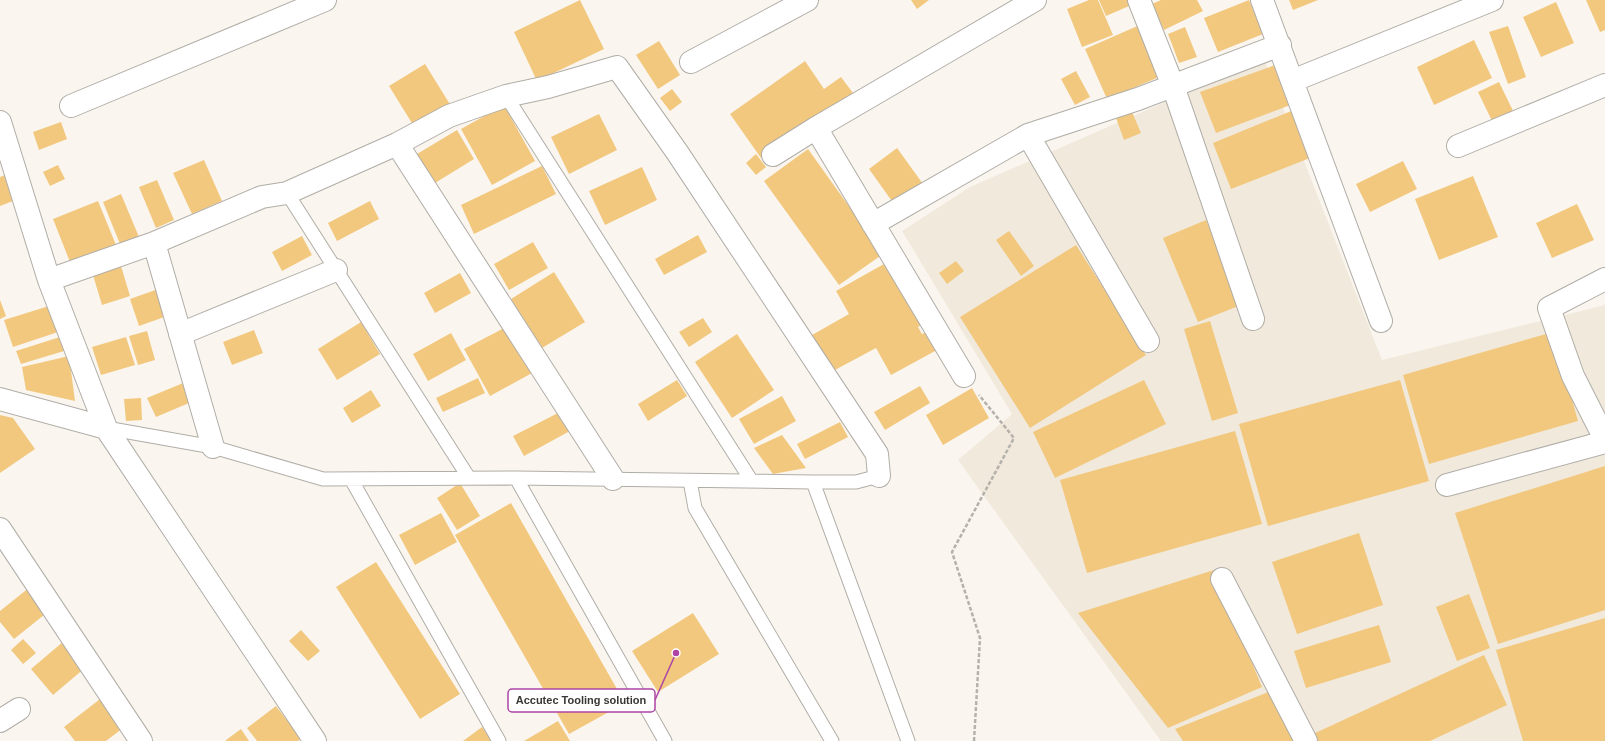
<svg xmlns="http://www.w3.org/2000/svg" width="1605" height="741" font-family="Helvetica,sans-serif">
<rect width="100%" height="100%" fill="#faf6ef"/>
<path fill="#f1e9dc" d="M1264 59 1382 360 1605 305V741H1161L958 460 1012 414 902 231 970 187Z"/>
<path fill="#f2c87e" d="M580 0 604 49 537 81 514 32Z
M911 0H929L917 9Z
M1089 0H1098L1113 35 1082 47 1067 9Z
M1099 0H1134L1136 3 1106 16Z
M1161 0H1197L1203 11 1164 30 1152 4Z
M1249 0 1263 34 1218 52 1204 18Z
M1289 0H1318L1293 10Z
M1586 0H1605V30L1600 32Z
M1556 2 1574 43 1541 57 1523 17Z
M1142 24 1164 75 1107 99 1085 49Z
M1508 26 1526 77 1508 84 1489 32Z
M1185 27 1197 57 1179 63 1168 34Z
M1474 40 1492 78 1434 105 1417 67Z
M659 41 680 75 658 89 636 55Z
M805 61 824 89 841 77 853 93 761 158 730 114Z
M425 64 451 106 415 128 389 86Z
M1278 64 1293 104 1216 133 1200 92Z
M1076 71 1090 97 1075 105 1061 79Z
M1499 82 1516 117 1495 127 1478 92Z
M672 89 682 102 670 111 660 98Z
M504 105 535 161 492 185 461 129Z
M1296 109 1315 156 1231 189 1213 143Z
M1132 112 1141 133 1124 140 1116 118Z
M599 114 617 150 569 174 551 137Z
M61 122 67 139 39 150 33 132Z
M457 130 474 159 435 183 417 154Z
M897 148 923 184 894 204 869 169Z
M808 149 883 254 839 285 764 181Z
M756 154 766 167 756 175 746 163Z
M204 160 222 201 192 214 173 173Z
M1403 161 1417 189 1370 212 1356 184Z
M58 165 65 179 50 186 43 172Z
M542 166 556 194 474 234 461 205Z
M642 167 657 200 605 225 589 191Z
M8 174 18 199 0 206V177Z
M1473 176 1498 237 1439 260 1415 199Z
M157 180 174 220 156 228 139 187Z
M121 194 139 237 120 244 103 202Z
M98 201 116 245 70 262 53 219Z
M370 201 379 219 337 241 328 223Z
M1577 204 1594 240 1552 258 1536 223Z
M1206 220 1241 305 1198 322 1163 238Z
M1009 231 1034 266 1021 276 996 240Z
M698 235 707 252 664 275 655 259Z
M302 236 312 255 282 271 272 252Z
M533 242 548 268 509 290 494 264Z
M1076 245 1146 355 1030 428 960 317Z
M891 260 926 322 918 327 922 334 927 332 937 350 891 375 876 348 833 371 812 335 849 314 836 291Z
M956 261 964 271 947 284 939 273Z
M121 266 130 296 102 305 93 275Z
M554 272 585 322 542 348 511 299Z
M460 273 471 293 435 313 424 293Z
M161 288 170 315 139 326 130 299Z
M0 300 6 316 0 319Z
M49 306 58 332 13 347 4 320Z
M703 318 712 332 689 347 679 332Z
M1210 321 1238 413 1212 421 1184 329Z
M361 322 380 354 337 380 318 349Z
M506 327 532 373 490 396 464 349Z
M254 330 263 353 232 365 223 342Z
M147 331 155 360 138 365 129 336Z
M1553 332 1578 421 1429 464 1403 375Z
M451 333 466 360 428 381 413 354Z
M737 334 774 390 732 418 695 362Z
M60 337 64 351 21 364 16 351Z
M126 337 135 365 101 375 92 347Z
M69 356 75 401 26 390 22 367Z
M478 378 485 393 443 412 436 398Z
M677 380 687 396 648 421 638 404Z
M1144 380 1166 424 1055 478 1033 432Z
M1400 380 1429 481 1268 526 1239 424Z
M188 381 196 400 156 417 147 398Z
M920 386 930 403 885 430 874 412Z
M972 388 989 418 943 445 926 415Z
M371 390 381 406 352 423 343 408Z
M782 396 796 421 754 444 739 419Z
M141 398 142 420 126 421 124 399Z
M560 412 570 431 524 456 513 436Z
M0 415 13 418 35 449 0 473Z
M840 422 848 437 805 459 797 444Z
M1235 431 1262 524 1087 573 1060 480Z
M782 435 806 468 773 474 754 448Z
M1605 466V610L1498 644 1455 513Z
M460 483 480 516 457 530 437 498Z
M511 503 625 703 569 734 455 535Z
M441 513 457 542 415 565 399 535Z
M1359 533 1383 605 1297 634 1272 562Z
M376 562 460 694 420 719 336 587Z
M1214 570 1262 687 1168 728 1078 613Z
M30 587 49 611 14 639 0 622V611Z
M1469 594 1490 648 1457 661 1436 607Z
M693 613 719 654 658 692 632 651Z
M1605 618V741H1523L1496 650Z
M1379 625 1391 662 1306 688 1294 651Z
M301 630 320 651 308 661 289 641Z
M23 639 36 653 23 664 11 650Z
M64 641 86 667 53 695 31 669Z
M1484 655 1507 705 1430 741H1316L1313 734Z
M1271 691 1294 741H1183L1175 729Z
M104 696 127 725 106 741H75L64 727Z
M276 706 301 739 298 741H257L247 728Z
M558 721 570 741H524Z
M482 727 492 741H463Z
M241 729 249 741H226V740Z"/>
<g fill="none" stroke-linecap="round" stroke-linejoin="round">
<defs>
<path id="service" d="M506 96 751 480
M287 193 469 478
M106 428 213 447 323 479 516 478 665 741
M516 478 813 482 908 741
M351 479 499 741
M690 481 695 508 832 741
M813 482H856L879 476"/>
<path id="minor" d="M1139 0 1173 86 1253 319
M1262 0 1381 321
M691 62 807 0
M1292 81 1492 0
M71 106 325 0
M0 122 49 280 106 428
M1028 135 1148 341
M397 144 613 479
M1458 146 1605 85
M773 155 816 128
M873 224 1028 135 1138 99 1280 45
M154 243 213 447
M1605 279 1549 308 1573 376 1605 439
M49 280 154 243 262 197 287 193 397 144 449 116 506 96 548 87 617 67 677 152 877 454 879 476
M180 334 336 270
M964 376 816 128 1035 0
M0 399 106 428 315 741
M1447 485 1605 442
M0 529 141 741
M1222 579 1306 741
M0 721 19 709"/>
</defs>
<use href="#service" stroke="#b0ada7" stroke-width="15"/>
<use href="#minor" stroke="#b0ada7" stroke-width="24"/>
<path stroke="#b5b2ac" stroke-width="2.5" stroke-dasharray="4 2" stroke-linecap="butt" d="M974 741 980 638 952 552 1014 438 979 395"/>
<use href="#service" stroke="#fff" stroke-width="13"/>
<use href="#minor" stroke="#fff" stroke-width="22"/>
</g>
<path fill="none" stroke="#ad44a6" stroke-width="1.5" d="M676 653L655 700"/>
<circle fill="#ad44a6" stroke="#fff" stroke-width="1.5" cx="676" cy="653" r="4"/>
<rect fill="#fff" stroke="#ad44a6" stroke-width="1.5" x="508" y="689" width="147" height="23" rx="4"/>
<g font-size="11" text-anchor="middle" font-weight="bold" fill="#383734">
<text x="581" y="704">Accutec Tooling solution</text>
</g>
</svg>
